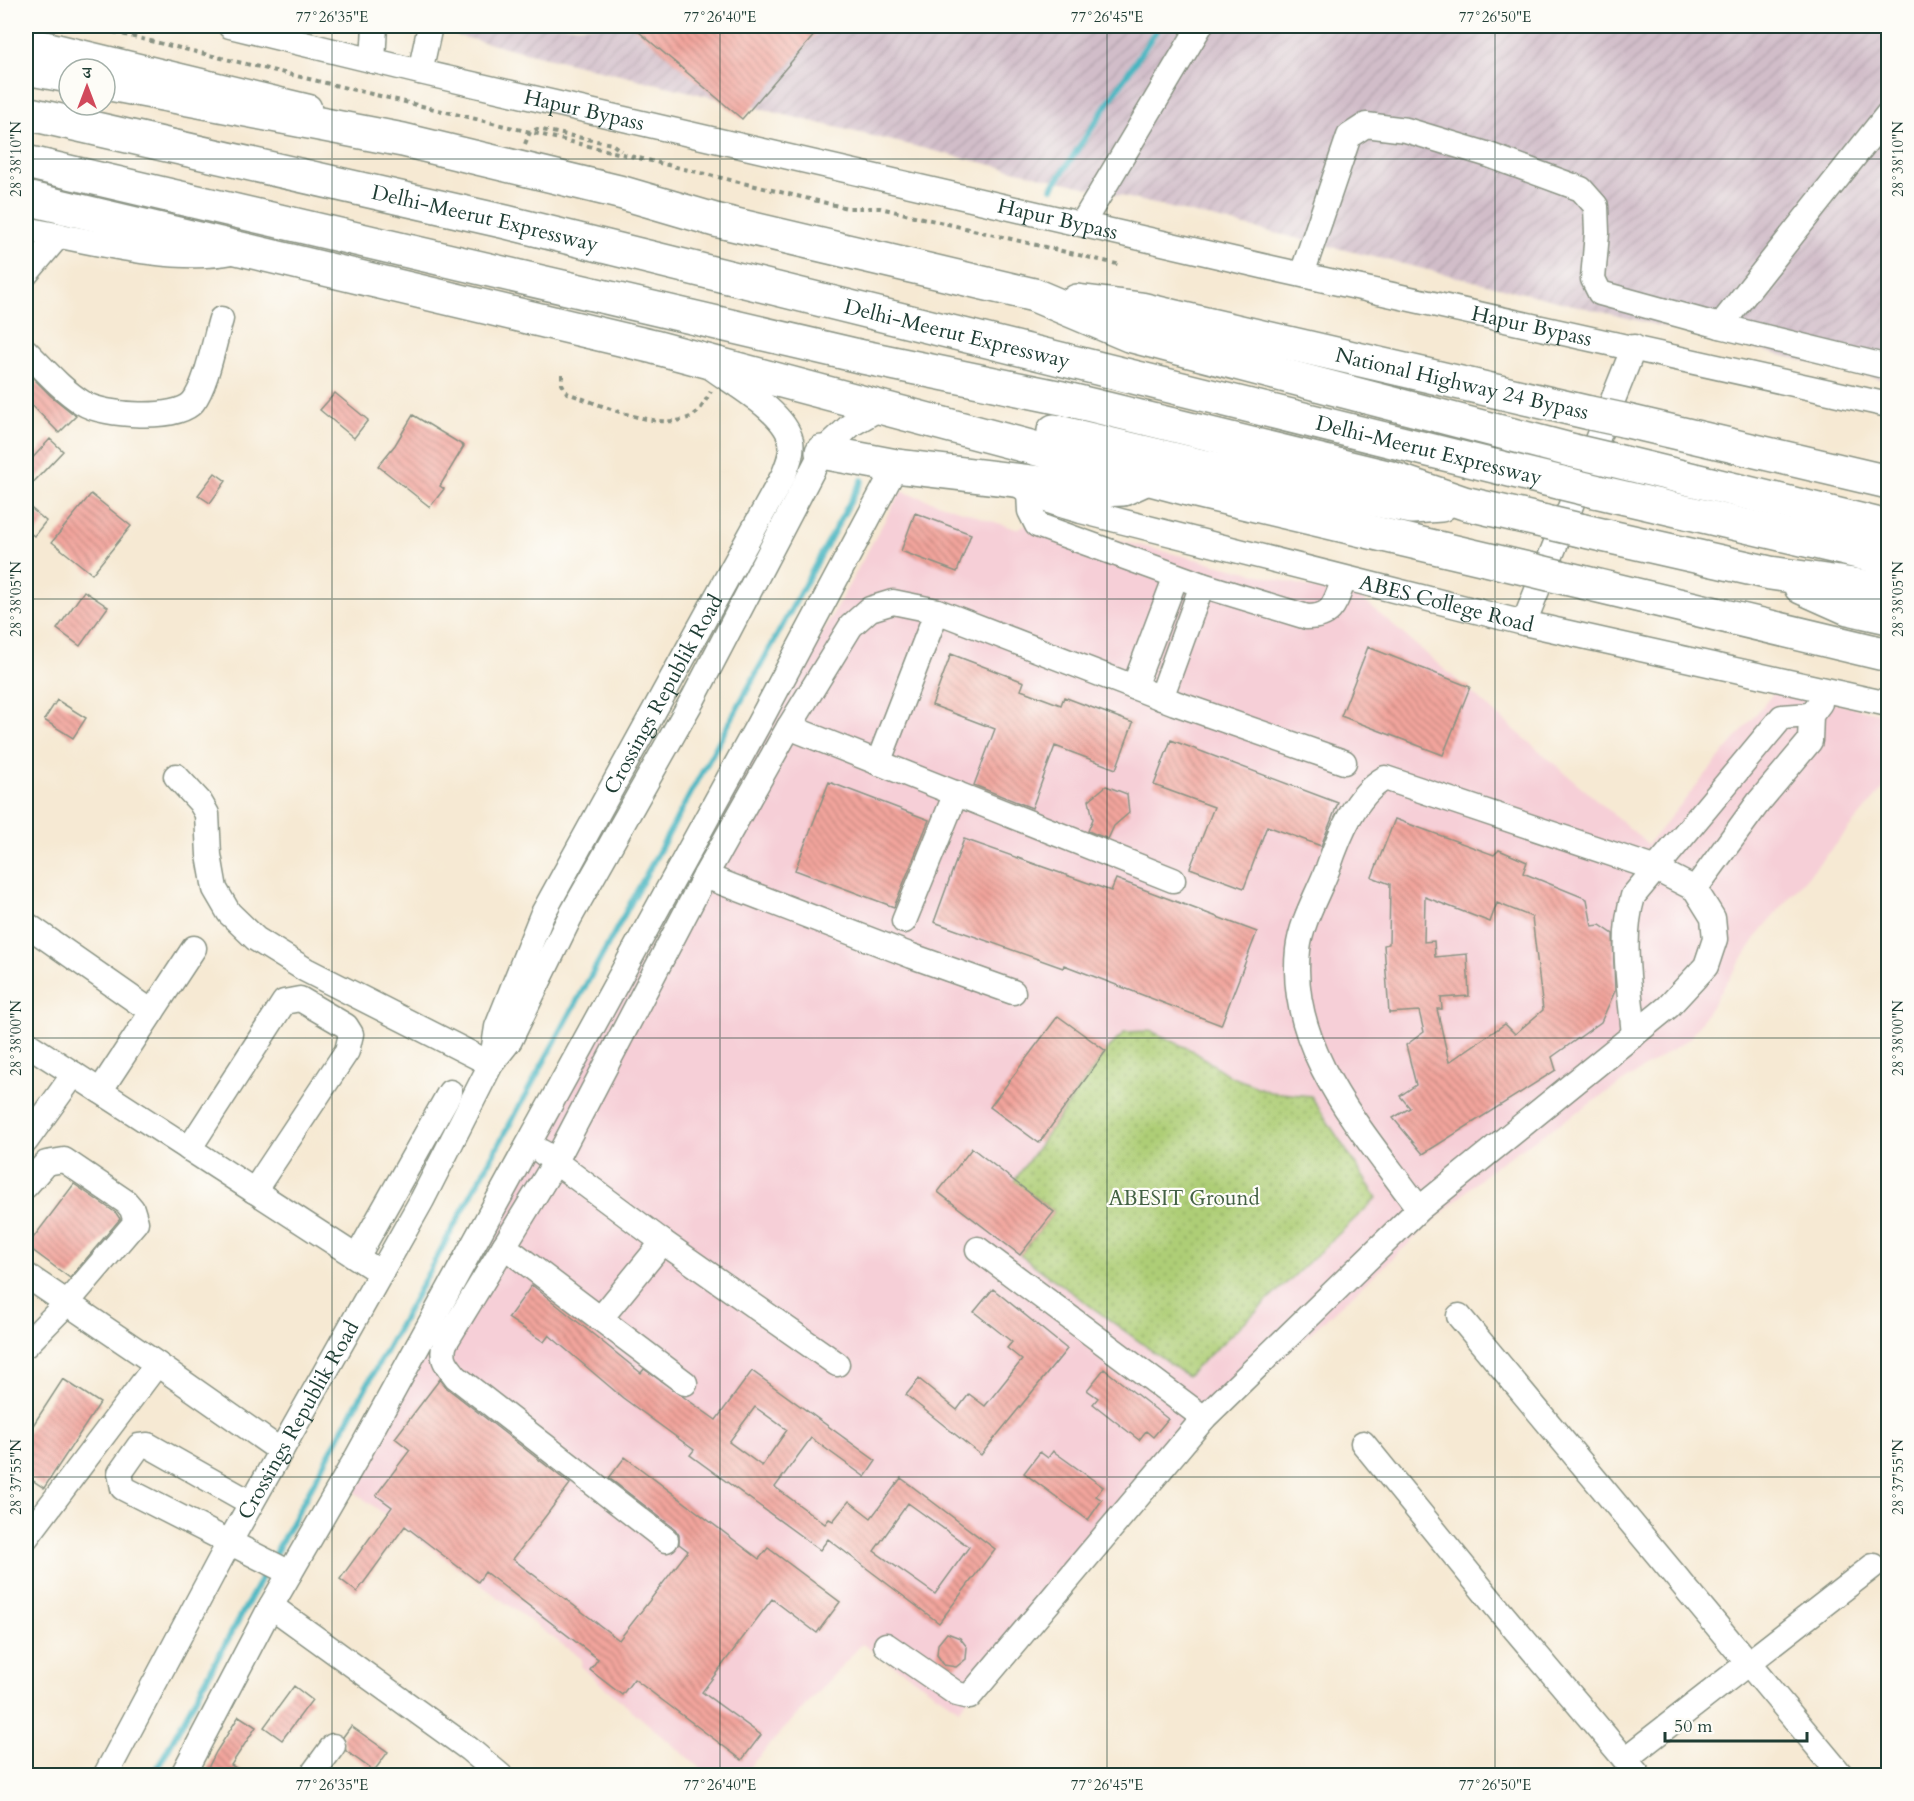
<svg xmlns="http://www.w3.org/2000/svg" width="1914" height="1801" font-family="Cardo,'Noto Serif Devanagari',serif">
<defs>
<pattern id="industrial-furrows" width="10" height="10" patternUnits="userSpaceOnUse" patternTransform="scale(1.5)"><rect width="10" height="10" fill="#d1bdc9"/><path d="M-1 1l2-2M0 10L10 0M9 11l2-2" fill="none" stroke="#b3a3ad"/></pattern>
<pattern id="green-dots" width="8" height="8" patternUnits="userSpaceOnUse" patternTransform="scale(1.5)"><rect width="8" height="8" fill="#aece76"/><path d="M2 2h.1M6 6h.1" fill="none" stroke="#8da862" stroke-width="1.8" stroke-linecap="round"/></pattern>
<pattern id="building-back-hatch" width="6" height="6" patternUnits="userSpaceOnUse" patternTransform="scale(1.5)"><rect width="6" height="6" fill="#f2a49c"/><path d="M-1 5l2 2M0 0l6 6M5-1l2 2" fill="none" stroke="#c38780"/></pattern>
</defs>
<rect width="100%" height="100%" fill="#fdfcf7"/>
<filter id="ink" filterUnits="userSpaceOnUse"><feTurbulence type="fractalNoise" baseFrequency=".0167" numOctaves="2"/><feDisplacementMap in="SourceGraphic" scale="12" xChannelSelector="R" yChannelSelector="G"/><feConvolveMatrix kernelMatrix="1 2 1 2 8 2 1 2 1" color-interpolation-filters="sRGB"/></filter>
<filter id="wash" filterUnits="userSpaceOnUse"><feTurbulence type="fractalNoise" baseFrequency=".008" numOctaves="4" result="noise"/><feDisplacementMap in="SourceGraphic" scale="24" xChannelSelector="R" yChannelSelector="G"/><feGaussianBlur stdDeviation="1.35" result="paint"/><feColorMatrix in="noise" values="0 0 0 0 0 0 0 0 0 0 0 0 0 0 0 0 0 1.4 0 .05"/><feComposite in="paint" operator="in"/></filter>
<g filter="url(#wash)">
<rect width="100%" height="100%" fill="#f6e9d3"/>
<path fill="#f6cfd7" d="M901 491 1016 529 1031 522H1044L1350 597 1353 591 1648 844 1776 690 1888 715V783L1760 932 1690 1038 1492 1168 1218 1417 959 1709 862 1644 742 1775H708L581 1667 582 1659 349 1488Z"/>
<path fill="url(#industrial-furrows)" d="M417 26H1888V381Z"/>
<path fill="url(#green-dots)" stroke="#668655" stroke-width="1.5" d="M1151 1031 1193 1051 1230 1076 1270 1092 1311 1096 1377 1198 1187 1376 1020 1255 1054 1212 1014 1181 1106 1051 1125 1032Z"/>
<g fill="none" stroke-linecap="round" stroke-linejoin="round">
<path stroke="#47b5c1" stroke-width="6" d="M1052 188 1159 26
M272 1559 862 480
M153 1776 267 1568"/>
</g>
<g id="blocks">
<path fill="url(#building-back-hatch)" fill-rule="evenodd" d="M632 26H822L742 119Z
M26 371 51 396 76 416 59 433 26 399Z
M335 393 368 420 354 438 320 410Z
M413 415 464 446 440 486 444 489 430 507 378 466 395 445Z
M50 439 63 451 26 490V465Z
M215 473 226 481 210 503 198 495Z
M91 494 131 526 92 574 52 542Z
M26 504 46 521 34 536 26 530Z
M915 513 971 534 957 572 901 551Z
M84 591 108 607 80 646 57 629Z
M1368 647 1470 687 1443 755 1341 716Z
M951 654 1024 682 1021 690 1061 705 1064 697 1133 723 1116 769 1055 746 1032 808 974 785 995 729 932 705Z
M57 700 86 718 73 738 44 720Z
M1171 740 1338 803 1321 846 1267 826 1244 888 1190 868 1214 807 1154 785Z
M829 782 929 820 894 907 795 870Z
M1106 786 1127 794 1129 813 1114 826 1108 839 1088 831 1093 819 1089 800Z
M1395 819 1494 855 1499 850 1527 862 1523 873 1587 899 1592 926 1600 925 1613 934 1615 991 1601 1022 1552 1057 1556 1070 1423 1154 1393 1118 1410 1108 1400 1096 1416 1085 1406 1045 1424 1032 1419 1011 1389 1013 1384 945 1389 944 1390 884 1372 877ZM1425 897 1490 922 1497 903 1532 917 1543 1010 1515 1034 1505 1024 1449 1062 1437 1009H1442L1441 998 1469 996 1467 954 1435 957 1434 941 1424 942Z
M964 839 1111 891 1116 879 1257 932 1221 1025 1064 965 1063 968 934 922Z
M1058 1016 1106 1051 1039 1143 990 1107Z
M972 1148 1054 1212 1020 1255 938 1192Z
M74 1184 116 1213 120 1219 70 1278 27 1246Z
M532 1285 641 1373 644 1369 716 1420 752 1371 876 1461 865 1477 811 1438 775 1487 825 1524 829 1519 833 1521 849 1501 871 1518 901 1478 995 1549 939 1623 828 1539 820 1550 690 1455 694 1450 623 1398 549 1335 544 1342 508 1318ZM755 1407 787 1430 762 1466 729 1442ZM908 1503 969 1547 935 1594 874 1551Z
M993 1289 1067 1349 981 1455 906 1395 919 1379 957 1410 969 1394 985 1406 1022 1360 1007 1348 1012 1342 974 1312Z
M1104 1369 1168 1419 1153 1437 1146 1431 1139 1440 1093 1404 1098 1398 1087 1390Z
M63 1379 100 1403 44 1488 26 1476V1436Z
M440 1379 447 1388 570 1484 513 1559 619 1640 688 1551 679 1544V1535L675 1529 609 1478 625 1457 759 1559 768 1548 840 1602 817 1633 772 1599 702 1692 761 1735 742 1760 634 1679 622 1695 590 1670 598 1659 485 1572 478 1582 405 1526 357 1592 340 1579 392 1507 376 1495 410 1450 395 1438Z
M1053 1451 1103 1487 1096 1496 1102 1500 1088 1520 1024 1473 1040 1452 1048 1458Z
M947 1633 960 1638 967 1647 966 1659 956 1667 944 1665 937 1655 938 1644Z
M294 1686 312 1700 282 1740 264 1727Z
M239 1716 256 1727 231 1765 249 1776H204L216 1752Z
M351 1726 388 1752 374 1771 346 1751 343 1737Z"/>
</g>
</g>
<g filter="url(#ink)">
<use href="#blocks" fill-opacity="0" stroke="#8a9384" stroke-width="1.5"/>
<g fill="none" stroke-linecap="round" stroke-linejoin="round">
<defs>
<g id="minor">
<path id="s1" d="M230 26 420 72 1271 268 1888 405"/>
<path d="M26 39 309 107"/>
<path d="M373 61 375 26"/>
<path d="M420 72 430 26"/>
<path d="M1082 224 1200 26"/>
<path d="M26 229C85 240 173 264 232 252"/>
<path d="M26 274 59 235"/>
<path d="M1302 274 1349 136 1366 125 1406 130 1486 154 1581 189 1596 206 1597 233 1593 279 1600 293 1720 326 1888 367"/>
<path d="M1720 326 1888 114"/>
<path d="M26 351C43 368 62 390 83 403 103 416 177 421 193 402 207 384 214 342 221 319"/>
<path id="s2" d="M1018 484C1036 499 1058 504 1081 511L1524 623 1888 704"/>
<path d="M1029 493 1030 511 1037 525 1202 585 1307 617C1334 617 1335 602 1344 579"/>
<path d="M1524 623 1634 347"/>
<path d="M1134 687 1176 576"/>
<path d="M1161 698 1202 585"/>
<path d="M789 727 1173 880"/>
<path d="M878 763 937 611"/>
<path d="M176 776 200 802 207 814 209 855 215 889 229 913 256 939 306 970 491 1064"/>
<path d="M705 876 912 956 1013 992"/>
<path d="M1695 889 1758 803 1810 741 1811 715 1820 703"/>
<path d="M904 921 956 793"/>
<path d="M26 924 152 1012"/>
<path d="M1634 1035C1630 989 1620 940 1633 896L1782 717 1811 715"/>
<path d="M26 1043 381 1273"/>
<path id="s3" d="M492 1059 497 1027 542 915 784 474C788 463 793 453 791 441 785 412 735 385 712 368"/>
<path d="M100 1091 194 948"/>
<path d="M26 1141 74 1074"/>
<path d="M189 1149 284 1002 300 999 346 1026 351 1034 347 1051 254 1191"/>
<path d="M542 1152 663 1242 837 1364"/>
<path d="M26 1186 46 1163 64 1160 126 1202 132 1209 136 1222 66 1304 26 1345"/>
<path d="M504 1246 685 1383"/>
<path d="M978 1249 1204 1418"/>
<path d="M357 1257 450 1092"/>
<path d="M26 1275 157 1364"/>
<path d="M1459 1316 1842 1776"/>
<path d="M601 1318 663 1242"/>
<path d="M1363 1443 1503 1615 1639 1776"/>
<path d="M251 1503 148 1445 139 1446 120 1473 123 1488 290 1573"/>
<path d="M26 1538 157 1364 281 1451"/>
<path d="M666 1540 456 1377C447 1365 440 1359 445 1343L556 1161 705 876 789 727 851 626 870 609 893 602 937 611 1175 703 1344 762"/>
<path d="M271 1606 469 1749 501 1776"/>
<path d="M886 1645 957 1694 969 1697 1204 1418 1419 1209 1668 1007 1706 966 1715 939 1713 918 1695 889 1654 868 1385 778C1355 795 1339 836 1328 868 1318 894 1301 922 1298 950 1287 1051 1365 1133 1419 1209"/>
<path d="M1625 1759 1873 1566"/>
<path id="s4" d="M105 1776 229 1543 422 1200 491 1064 510 1040 570 917 693 699 822 452 852 424 883 406"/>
<path d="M182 1776 271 1606 357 1457 759 723 896 466"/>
<path d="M311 1776 333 1746"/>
</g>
<g id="highway">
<path d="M26 68 69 76"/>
<path d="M105 83 403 140 623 193 715 220 1034 295 1129 335 1574 451"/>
<path id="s5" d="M26 113 506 222 1562 483"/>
<path d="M26 162 863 357 1062 398 1391 478 1464 503 1546 522"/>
<path d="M26 198 654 347 1196 491 1528 569"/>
<path id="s6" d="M1077 301 1141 309 1590 413"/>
<path d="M1623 420 1888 482"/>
<path d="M1054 431 1202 466 1412 507 1441 505"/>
<path d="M822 452 896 466 1099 490 1123 489 1145 479"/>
<path d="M1608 459 1888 527"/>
<path d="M1595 491 1888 559"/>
<path d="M1580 530 1770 573 1888 590"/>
<path d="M1561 577 1888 655"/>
<path d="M1801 587 1848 608 1888 617"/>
</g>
</defs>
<use href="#minor" stroke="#8a9384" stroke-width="27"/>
<use href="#highway" stroke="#8a9384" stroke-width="36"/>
<path stroke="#8a9384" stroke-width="4" stroke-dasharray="4.5 4.5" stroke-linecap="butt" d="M88 26 847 208H880L1121 265
M525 144 530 132 537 129 612 144 621 151
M562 374V384L567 393C600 404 658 432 690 417 700 413 705 401 711 391"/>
<use href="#minor" stroke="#fff" stroke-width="24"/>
<use href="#highway" stroke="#fff" stroke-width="33"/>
<defs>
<path id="highway-bridge" d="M1590 413 1623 420
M1574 451 1608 459
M1562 483 1595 491
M1546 522 1580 530
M1528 569 1561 577"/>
</defs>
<use href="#highway-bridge" stroke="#8a9384" stroke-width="36" stroke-linecap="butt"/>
<use href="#highway-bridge" stroke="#fff" stroke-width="33"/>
</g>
</g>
<path fill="none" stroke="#1f3d34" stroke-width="1.5" stroke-opacity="0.45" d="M332 26V1776M720 26V1776M1107 26V1776M1495 26V1776M1882 26V1776M26 159H1888M26 599H1888M26 1038H1888M26 1477H1888"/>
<g text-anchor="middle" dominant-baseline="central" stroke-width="4.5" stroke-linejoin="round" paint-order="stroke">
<g font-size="21" fill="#1f3d34" stroke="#fdfcf7">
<text stroke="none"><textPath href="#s1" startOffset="364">Hapur Bypass</textPath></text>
<text stroke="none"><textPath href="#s5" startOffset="471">Delhi-Meerut Expressway</textPath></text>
<text stroke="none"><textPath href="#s1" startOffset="850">Hapur Bypass</textPath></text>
<text stroke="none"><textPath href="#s1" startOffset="1336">Hapur Bypass</textPath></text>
<text stroke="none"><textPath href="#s5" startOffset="957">Delhi-Meerut Expressway</textPath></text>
<text stroke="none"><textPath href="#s6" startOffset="394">National Highway 24 Bypass</textPath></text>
<text stroke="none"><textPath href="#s5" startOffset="1443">Delhi-Meerut Expressway</textPath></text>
<text stroke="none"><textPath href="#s2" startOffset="446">ABES College Road</textPath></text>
<text stroke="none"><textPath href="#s3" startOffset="405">Crossings Republik Road</textPath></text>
<text stroke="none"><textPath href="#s4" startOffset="405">Crossings Republik Road</textPath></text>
</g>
<g font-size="21" fill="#436144" stroke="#fdfcf7">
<text x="1184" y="1198">ABESIT Ground</text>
</g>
</g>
<rect width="1914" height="1801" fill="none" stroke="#fdfcf7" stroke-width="66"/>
<g transform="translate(87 87)"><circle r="28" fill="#fdfcf7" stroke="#a4b0a9" stroke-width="1.5"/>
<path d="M0-4.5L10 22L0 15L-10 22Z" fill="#d1495b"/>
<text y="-9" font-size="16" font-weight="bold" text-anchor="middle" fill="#1f3d34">उ</text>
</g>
<path d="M1665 1732v9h142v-9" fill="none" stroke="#1f3d34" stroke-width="3"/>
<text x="1674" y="1732" font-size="18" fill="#1f3d34" stroke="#fdfcf7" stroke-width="4.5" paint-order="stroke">50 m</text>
<rect x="33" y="33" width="1848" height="1735" fill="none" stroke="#1f3d34" stroke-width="2"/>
<g font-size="15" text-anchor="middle" fill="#1f3d34">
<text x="332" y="22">77°26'35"E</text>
<text x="720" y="22">77°26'40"E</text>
<text x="1107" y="22">77°26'45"E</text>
<text x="1495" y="22">77°26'50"E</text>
<text transform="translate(16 159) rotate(-90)" y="5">28°38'10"N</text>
<text transform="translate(1898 159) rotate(-90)" y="5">28°38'10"N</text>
<text transform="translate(16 599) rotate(-90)" y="5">28°38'05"N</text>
<text transform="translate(1898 599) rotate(-90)" y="5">28°38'05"N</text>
<text transform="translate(16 1038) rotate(-90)" y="5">28°38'00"N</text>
<text transform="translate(1898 1038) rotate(-90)" y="5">28°38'00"N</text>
<text transform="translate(16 1477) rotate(-90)" y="5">28°37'55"N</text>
<text transform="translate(1898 1477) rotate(-90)" y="5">28°37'55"N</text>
<text x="332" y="1790">77°26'35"E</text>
<text x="720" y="1790">77°26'40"E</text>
<text x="1107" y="1790">77°26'45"E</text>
<text x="1495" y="1790">77°26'50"E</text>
</g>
</svg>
